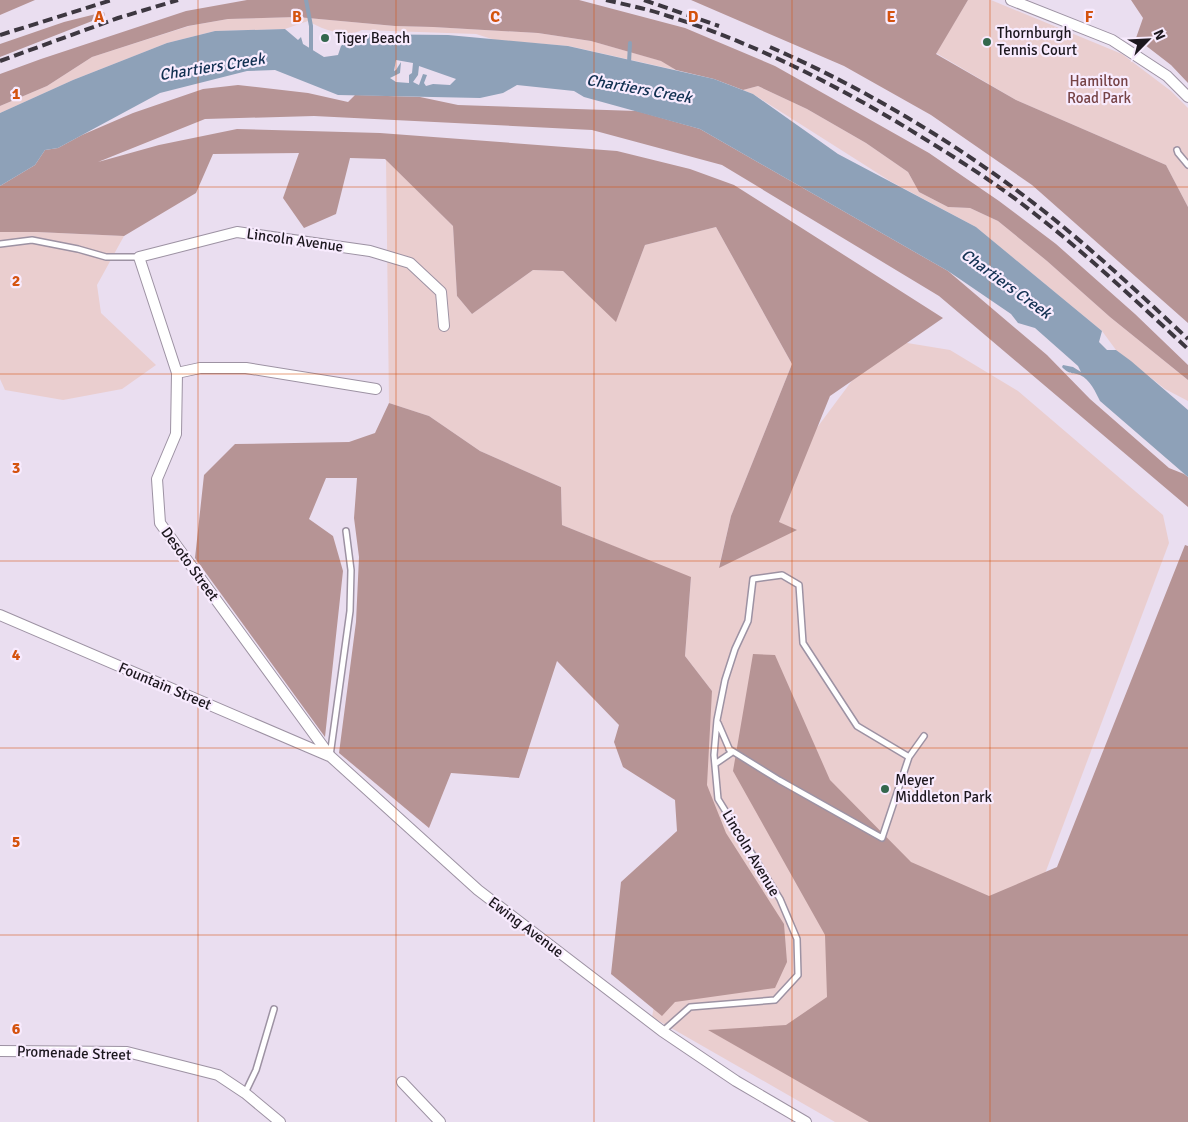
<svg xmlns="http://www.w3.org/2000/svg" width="1188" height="1122" font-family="Signika,sans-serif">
<rect width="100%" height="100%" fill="#eadef0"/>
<path fill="#eacecf" d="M968 0H991L1122 54 1171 91 1188 108V207L1166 165 1016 100 936 53Z
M297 17 395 26 433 27 538 33 591 41 662 61 676 70 569 46 495 40 476 34 362 30C346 38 323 30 308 21L285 29 215 31 167 43 73 80 0 113V106L47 86 92 57 189 26 228 19Z
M758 86 807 109 866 143 908 172 919 192 948 207 970 208 998 221 1047 261 1110 317 1188 380V401L1165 389 1116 350 1102 331 976 227 890 181 753 94 743 90Z
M386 159 453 226 457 296 472 314 533 270 563 271 616 321 645 245 716 227 792 364 731 516 719 567 754 551 779 522 810 437 883 339 950 350 1018 391 1163 515 1169 543 1040 887 959 1122H835L652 1017 712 691 685 656 691 578 562 525 561 487 480 451 429 416 389 403Z
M0 232H37L124 236 97 285 101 313 156 365 122 389 63 400 5 390 0 379Z"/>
<path fill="#b69495" d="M0 0H35L0 15Z
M247 0H579L685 28 775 66 929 153 999 201 1056 244 1135 314 1188 365V380L1110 317 1047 261 998 221 970 208 948 207 919 192 908 172 866 143 807 109 758 86 743 90 714 79 676 70 661 61 591 41 538 33 433 27 395 26 297 17 228 19 188 26 92 57 47 86 0 106V74L41 59 186 11Z
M691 0H968L936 54 1016 100 1166 165 1188 207V323L1032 185 931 115 844 66Z
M1131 0H1188V83L1171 65 1136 38 1143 18Z
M104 12 105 16 0 57V44L64 22Z
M238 85 308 93 348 102 355 95 420 97 458 105 637 111 700 129 948 271 1047 355 1090 399 1169 468 1184 474 1188 477V507L939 296 722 165 592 130 314 116 205 119 98 162 159 145 237 129 380 133 617 151 690 169 734 185 943 318 830 396 779 522 797 530 719 568 731 516 792 364 716 227 645 245 616 322 563 271 533 270 472 314 457 296 453 226 385 159 350 158 336 214 304 228 283 198 299 153 213 154 196 193 124 236 37 232H0V186L35 165 45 150 58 148 82 135 133 113 203 89Z
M389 403 429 416 480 451 561 487 562 525 691 577 685 656 712 691 707 785 726 833 784 924 787 962 775 988 675 1002 662 1016 611 974 621 882 677 831 675 800 623 767 614 742 619 725 557 661 519 778 451 773 429 828 339 753 356 622 359 557 354 518 357 478H326L309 519 333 536 343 571 325 737 195 558 204 475 235 444 349 442 375 433Z
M1185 545 1188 546V1122H869L708 1030 786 1025 827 997 825 935 733 771 753 654 775 655 830 780 911 862 989 896 1057 867Z"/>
<path fill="#8ea1b8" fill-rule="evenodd" d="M285 29 298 40 301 37 303 44 324 57 338 55 341 46 355 34 448 35 568 46 714 79 753 94 838 154 976 227 1102 331 1099 342 1107 350H1116L1131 361 1188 410V477L1100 401C1096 393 1090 379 1080 375 1071 372 1070 375 1062 367L1063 365 1073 367 1081 372 1078 366 1035 328 1018 323 1011 314 948 271 700 129 584 97 574 91 517 85 503 93 480 98 338 95 275 70 247 71 160 93 58 148 45 150 35 165 0 186V113L73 80 167 43 215 31ZM396 60 413 63 412 73 409 75V83L396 82 390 78 400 73 401 62 396 70 394 71ZM419 66 456 79 450 85 433 84 426 86 424 83 427 75 423 74 419 85 413 82 418 75Z"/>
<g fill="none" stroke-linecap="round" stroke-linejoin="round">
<path stroke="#8ea1b8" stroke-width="4" d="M306 0 311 26V52
M629 63 630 43"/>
<defs>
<path id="lane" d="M1177 150 1178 153 1188 165
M0 244 32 240 78 249 106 257H139
M729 749 779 780 882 838 909 757 924 736
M330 756 350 611 351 570 346 531
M715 764 731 753 718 723
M663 1031 690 1007 775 1000 798 975 797 939 780 899 718 799 714 755 717 720 725 680 735 649 748 621 753 579 782 575 799 585 803 643 857 726 909 757
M245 1093 256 1070 274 1009"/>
<path id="street" d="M1011 0 1112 40 1167 76 1188 97
M444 326 441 292 410 263 370 251 237 232 139 257 177 373 176 434 157 479 160 523 330 756 478 890 662 1031 736 1081 806 1122
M177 373 200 368H246L376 389
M0 615 329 756
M0 1051 127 1052 218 1075 245 1093 280 1122
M402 1082 440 1122"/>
</defs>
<use href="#lane" stroke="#9d92a3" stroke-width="8"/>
<use href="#street" stroke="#9d92a3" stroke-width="12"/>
<use href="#lane" stroke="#fff" stroke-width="5"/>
<use href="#street" stroke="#fff" stroke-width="10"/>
<path stroke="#3d3740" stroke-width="4" stroke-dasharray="10 5" stroke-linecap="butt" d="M606 0C627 5 648 9 668 16 752 42 832 83 907 128 951 155 995 182 1035 214 1089 256 1138 303 1188 349
M644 0 719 26
M0 35 112 0
M770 47C866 89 958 144 1040 208 1092 249 1140 294 1188 339
M0 61 118 18 178 0"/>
</g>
<path fill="none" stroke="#d4520e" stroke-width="1" stroke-opacity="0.55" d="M198 0V1122M396 0V1122M594 0V1122M792 0V1122M990 0V1122M0 187H1188M0 374H1188M0 561H1188M0 748H1188M0 935H1188"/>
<g fill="#33674d" stroke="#f8ebfe" stroke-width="2">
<circle cx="325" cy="38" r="5"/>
<circle cx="987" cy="42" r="5"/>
<circle cx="885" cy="789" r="5"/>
</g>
<g text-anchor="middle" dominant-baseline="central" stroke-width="4.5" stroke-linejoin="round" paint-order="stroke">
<g font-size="15" fill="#1c171e" stroke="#f8ebfe" text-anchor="start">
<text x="997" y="33">Thornburgh<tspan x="997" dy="17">Tennis Court</tspan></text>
<text x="335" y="38">Tiger Beach</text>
<text x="895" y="780">Meyer<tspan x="895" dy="17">Middleton Park</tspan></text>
</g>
<g font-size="15" fill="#764346" stroke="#f8ebfe">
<text x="1099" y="81">Hamilton<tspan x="1099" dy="17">Road Park</tspan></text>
</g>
<g font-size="15" fill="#1c171e" stroke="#f8ebfe">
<text transform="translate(295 240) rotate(8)">Lincoln Avenue</text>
<text transform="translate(190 564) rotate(54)">Desoto Street</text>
<text transform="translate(165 686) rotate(23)">Fountain Street</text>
<text transform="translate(751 853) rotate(59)">Lincoln Avenue</text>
<text transform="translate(526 927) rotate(37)">Ewing Avenue</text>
<text transform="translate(74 1053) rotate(2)">Promenade Street</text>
</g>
<g font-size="16" font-style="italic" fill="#113051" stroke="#f8ebfe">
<text transform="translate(212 67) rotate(-9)">Chartiers Creek</text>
<text transform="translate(639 89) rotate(10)">Chartiers Creek</text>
<text transform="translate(1006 284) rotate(36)">Chartiers Creek</text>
</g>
</g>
<g font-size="16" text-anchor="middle" font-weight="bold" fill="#d4520e" stroke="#f8ebfe" stroke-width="4.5" stroke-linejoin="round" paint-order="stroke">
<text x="99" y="22">A</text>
<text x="297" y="22">B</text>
<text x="495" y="22">C</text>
<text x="693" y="22">D</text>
<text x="891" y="22">E</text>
<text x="1089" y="22">F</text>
<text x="16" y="99">1</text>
<text x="16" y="286">2</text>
<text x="16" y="473">3</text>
<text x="16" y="660">4</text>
<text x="16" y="847">5</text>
<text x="16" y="1034">6</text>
</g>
<g transform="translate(1148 40) rotate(66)" stroke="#f8ebfe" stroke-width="4" paint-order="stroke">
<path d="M0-4L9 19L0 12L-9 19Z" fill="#1c171e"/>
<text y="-8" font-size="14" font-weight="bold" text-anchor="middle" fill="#1c171e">N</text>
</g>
</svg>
